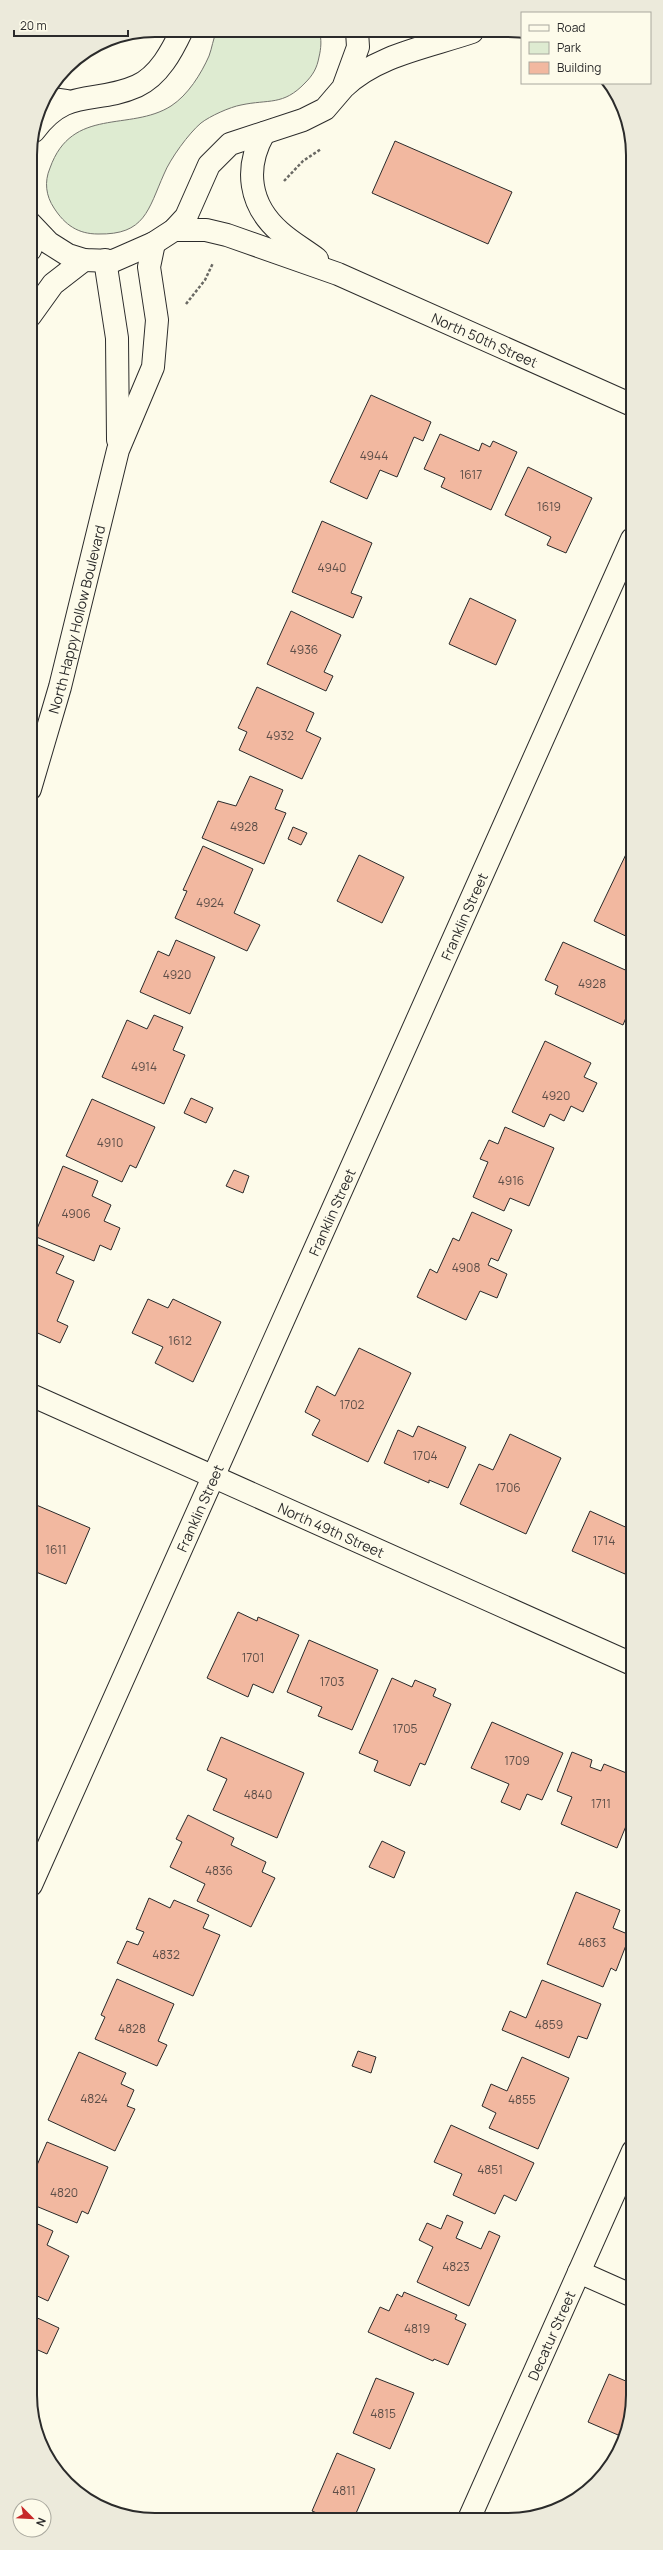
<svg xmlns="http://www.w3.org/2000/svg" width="663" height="2550" font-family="Manrope,sans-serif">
<rect width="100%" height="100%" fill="#fdfbea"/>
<path fill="#deebd1" stroke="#74746e" d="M217 30 319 31C322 39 321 49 319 57 317 68 313 75 305 83 283 106 269 99 241 105 230 107 210 116 201 123 189 133 170 159 164 174 148 210 145 235 98 234 78 234 65 225 54 208 46 196 44 182 50 168 72 106 130 132 171 106 188 95 201 74 209 56 212 48 213 39 217 30Z"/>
<path fill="#f2b8a0" stroke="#2b2b2b" d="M395 141 512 192 488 244 372 193Z
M371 395 431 422 423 441 414 437 397 477 380 470 367 499 330 482Z
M440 434 479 451 482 443 490 447 493 441 517 452 491 510 441 487 445 478 424 469Z
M528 467 592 498 566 553 547 545 551 537 505 515Z
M322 521 372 543 351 593 362 597 353 618 292 592Z
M470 598 516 620 496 665 449 644Z
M291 611 341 635 324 672 333 676 326 691 267 664Z
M257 687 314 713 306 731 321 738 302 779 239 750 247 732 238 728Z
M250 776 283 790 275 809 286 813 264 864 202 838 218 801 236 806Z
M293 827 307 833 301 845 288 839Z
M203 846 253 869 234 913 260 925 247 951 175 918 187 891 183 890Z
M629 848 632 849V939L594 921Z
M359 855 404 877 382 923 337 901Z
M176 940 215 957 190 1014 140 992 158 951 169 956Z
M563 942 632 973V1003L623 1025 555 994 558 986 545 980Z
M154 1015 183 1027 173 1050 185 1055 164 1104 102 1077 127 1020 147 1029Z
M545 1041 591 1063 584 1077 597 1083 583 1112 571 1106 564 1121 550 1114 544 1127 512 1112Z
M191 1098 213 1108 206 1123 184 1113Z
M92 1099 155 1127 136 1168 130 1165 122 1182 66 1156Z
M505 1127 554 1148 529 1206 510 1198 504 1211 473 1197 488 1162 480 1159 489 1140 498 1144Z
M63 1166 98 1181 92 1196 111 1205 104 1221 120 1228 111 1250 100 1245 94 1261 34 1236Z
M234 1170 249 1176 243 1193 226 1186Z
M472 1212 512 1230 498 1261 491 1258 488 1265 507 1274 497 1298 480 1291 466 1320 417 1297 430 1269 437 1273 453 1238 459 1241Z
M31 1242 64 1256 56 1273 74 1281 57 1321 68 1326 60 1343 31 1330Z
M148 1299 168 1308 173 1299 221 1322 193 1382 155 1363 163 1347 132 1333Z
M359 1348 411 1373 368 1462 312 1435 320 1420 305 1412 317 1386 335 1396Z
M418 1426 466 1447 448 1488 429 1480V1483L384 1463 398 1430 413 1437Z
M510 1434 561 1458 526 1534 460 1504 479 1464 493 1470Z
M34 1504 90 1528 66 1584 31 1570V1512Z
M590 1511 632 1530V1558L625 1574 572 1551Z
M238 1612 257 1621 258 1617 299 1635 273 1693 253 1684 248 1697 207 1678Z
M309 1640 378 1670 352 1730 318 1716 322 1707 287 1692Z
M392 1678 412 1687 415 1680 436 1689 433 1696 451 1704 425 1765 420 1763 410 1786 374 1771 378 1761 359 1753Z
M492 1722 563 1753 542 1800 527 1794 520 1810 501 1802 509 1784 471 1768Z
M221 1737 304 1773 277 1838 213 1810 227 1779 207 1770Z
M572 1752 592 1760 590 1767 601 1771 604 1764 629 1774 626 1780 633 1783V1809L617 1848 561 1824 572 1797 557 1791Z
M188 1815 234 1838 231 1845 266 1862 262 1872 275 1878 251 1927 197 1901 205 1884 170 1867 182 1842 176 1839Z
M633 1837V1857L626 1854Z
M382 1841 405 1852 394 1878 369 1867Z
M576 1892 620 1910 613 1928 630 1935 616 1971 611 1968 603 1987 547 1964Z
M149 1898 170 1908 174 1900 209 1915 203 1928 220 1935 193 1996 117 1963 127 1941 138 1945 144 1932 136 1929Z
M117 1979 174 2004 158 2041 167 2045 157 2066 95 2039 105 2017 101 2015Z
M542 1980 601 2004 587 2039 578 2036 569 2058 502 2030 510 2011 526 2018Z
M358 2051 376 2057 371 2073 352 2066Z
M79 2052 126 2073 121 2084 134 2090 127 2106 135 2109 115 2151 48 2120Z
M522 2057 569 2078 538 2149 489 2128 496 2113 482 2106 491 2084 507 2091Z
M451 2125 534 2163 516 2201 504 2195 495 2214 453 2195 462 2174 434 2162Z
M47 2142 108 2167 88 2214 82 2211 77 2223 31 2204V2179Z
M447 2215 463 2222 456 2238 481 2249 489 2231 500 2236 469 2306 417 2282 433 2247 419 2240 427 2223 441 2229Z
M31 2221 53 2231 47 2245 69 2256 48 2301 31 2293Z
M404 2292 457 2315 455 2319 466 2324 448 2365 434 2359 433 2361 368 2332 380 2307 389 2311 397 2294 402 2297Z
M31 2315 59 2328 47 2354 31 2347Z
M609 2374 633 2384V2403L625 2438 588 2422Z
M376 2378 414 2393 390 2449 353 2433Z
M337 2453 375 2469 354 2518H329L312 2511Z"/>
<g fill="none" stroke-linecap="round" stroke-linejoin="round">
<defs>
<g id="minor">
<path d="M45 98 66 101"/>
<path d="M264 133C244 168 249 205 280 232 291 242 305 250 317 259"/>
<path id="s1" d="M174 230H206L227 235 338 274 632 405"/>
<path d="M30 250 38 233"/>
<path d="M105 260 117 338 118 440"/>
<path d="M30 316 53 284 84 260"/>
<path id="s2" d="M30 789 60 687 118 450 153 367 157 320 149 267 154 243"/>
<path id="s3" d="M31 1395 632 1664"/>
<path id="s4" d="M31 1885 632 539"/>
<path d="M579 2272 633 2296"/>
<path id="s5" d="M469 2519 633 2151"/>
</g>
<path id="major" d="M344 87C377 55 428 47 472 32
M34 131C67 86 95 105 137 86 159 76 172 51 182 30
M30 223 49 243 68 255 84 260 113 261 154 243 174 230 186 217 209 165 230 144 303 120 325 109 343 88 358 47 357 31"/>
</defs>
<use href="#minor" stroke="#2b2b2b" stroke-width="24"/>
<use href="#major" stroke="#2b2b2b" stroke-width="24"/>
<path stroke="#6a6964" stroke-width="2.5" stroke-dasharray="3 2" stroke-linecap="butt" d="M284 181 303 161 321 149
M186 304 205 280 213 263"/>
<use href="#minor" stroke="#fdfbea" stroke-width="22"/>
<use href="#major" stroke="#fdfbea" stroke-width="22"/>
</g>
<g text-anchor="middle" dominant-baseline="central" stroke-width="3" stroke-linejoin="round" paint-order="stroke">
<g font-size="12" fill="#5d4e48">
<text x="374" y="455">4944</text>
<text x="471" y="474">1617</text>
<text x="549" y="506">1619</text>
<text x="332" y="567">4940</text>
<text x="304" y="649">4936</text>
<text x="280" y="735">4932</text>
<text x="244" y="826">4928</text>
<text x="210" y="902">4924</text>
<text x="177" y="974">4920</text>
<text x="592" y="983">4928</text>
<text x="144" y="1066">4914</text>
<text x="556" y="1095">4920</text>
<text x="110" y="1142">4910</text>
<text x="511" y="1180">4916</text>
<text x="76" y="1213">4906</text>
<text x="466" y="1267">4908</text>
<text x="180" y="1340">1612</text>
<text x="352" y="1404">1702</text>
<text x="425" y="1455">1704</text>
<text x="508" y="1487">1706</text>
<text x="604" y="1540">1714</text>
<text x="56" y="1549">1611</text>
<text x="253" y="1657">1701</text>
<text x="332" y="1681">1703</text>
<text x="405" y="1728">1705</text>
<text x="517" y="1760">1709</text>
<text x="258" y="1794">4840</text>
<text x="601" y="1803">1711</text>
<text x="219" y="1870">4836</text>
<text x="592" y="1942">4863</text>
<text x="166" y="1954">4832</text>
<text x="549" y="2024">4859</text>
<text x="132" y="2028">4828</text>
<text x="94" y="2098">4824</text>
<text x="522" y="2099">4855</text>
<text x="490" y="2169">4851</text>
<text x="64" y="2192">4820</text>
<text x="456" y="2266">4823</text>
<text x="417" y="2328">4819</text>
<text x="383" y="2413">4815</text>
<text x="344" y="2490">4811</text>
</g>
<g font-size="14" fill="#2b2b2b" stroke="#fdfbea">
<text stroke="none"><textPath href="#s1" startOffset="332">North 50th Street</textPath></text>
<text stroke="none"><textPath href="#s2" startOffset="176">North Happy Hollow Boulevard</textPath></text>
<text stroke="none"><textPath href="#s4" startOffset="1061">Franklin Street</textPath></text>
<text stroke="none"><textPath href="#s4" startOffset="737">Franklin Street</textPath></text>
<text stroke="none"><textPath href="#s4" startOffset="413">Franklin Street</textPath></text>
<text stroke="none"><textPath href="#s3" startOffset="329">North 49th Street</textPath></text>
<text stroke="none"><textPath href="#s5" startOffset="201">Decatur Street</textPath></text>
</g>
</g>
<path d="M0 0H663V2550H0ZM155 37H508A118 118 0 0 1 626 155V2395A118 118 0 0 1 508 2513H155A118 118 0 0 1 37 2395V155A118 118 0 0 1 155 37Z" fill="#eceadb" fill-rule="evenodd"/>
<path fill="none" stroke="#2b2b2b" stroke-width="2" d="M155 37H508A118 118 0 0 1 626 155V2395A118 118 0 0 1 508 2513H155A118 118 0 0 1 37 2395V155A118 118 0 0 1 155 37Z"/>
<rect x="521" y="12" width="130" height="72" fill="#fdfbea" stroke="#a9a89e"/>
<rect x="529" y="25" width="20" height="6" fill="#fdfbea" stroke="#a9a89e"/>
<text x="557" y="32" font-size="12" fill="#2b2b2b">Road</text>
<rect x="529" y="42" width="20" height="12" fill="#deebd1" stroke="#a9a89e"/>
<text x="557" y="52" font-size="12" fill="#2b2b2b">Park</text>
<rect x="529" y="62" width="20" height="12" fill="#f2b8a0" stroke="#a9a89e"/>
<text x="557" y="72" font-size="12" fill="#2b2b2b">Building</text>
<g transform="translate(32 2518) rotate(114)"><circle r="19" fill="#fdfbea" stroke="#a9a89e"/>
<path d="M0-3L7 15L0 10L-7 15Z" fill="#c62828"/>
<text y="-6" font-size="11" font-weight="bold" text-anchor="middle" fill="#2b2b2b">N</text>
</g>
<path d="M14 30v6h114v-6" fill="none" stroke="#2b2b2b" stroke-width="2"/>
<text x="20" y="30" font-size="12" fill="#2b2b2b" stroke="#fdfbea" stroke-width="3" paint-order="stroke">20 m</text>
</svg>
